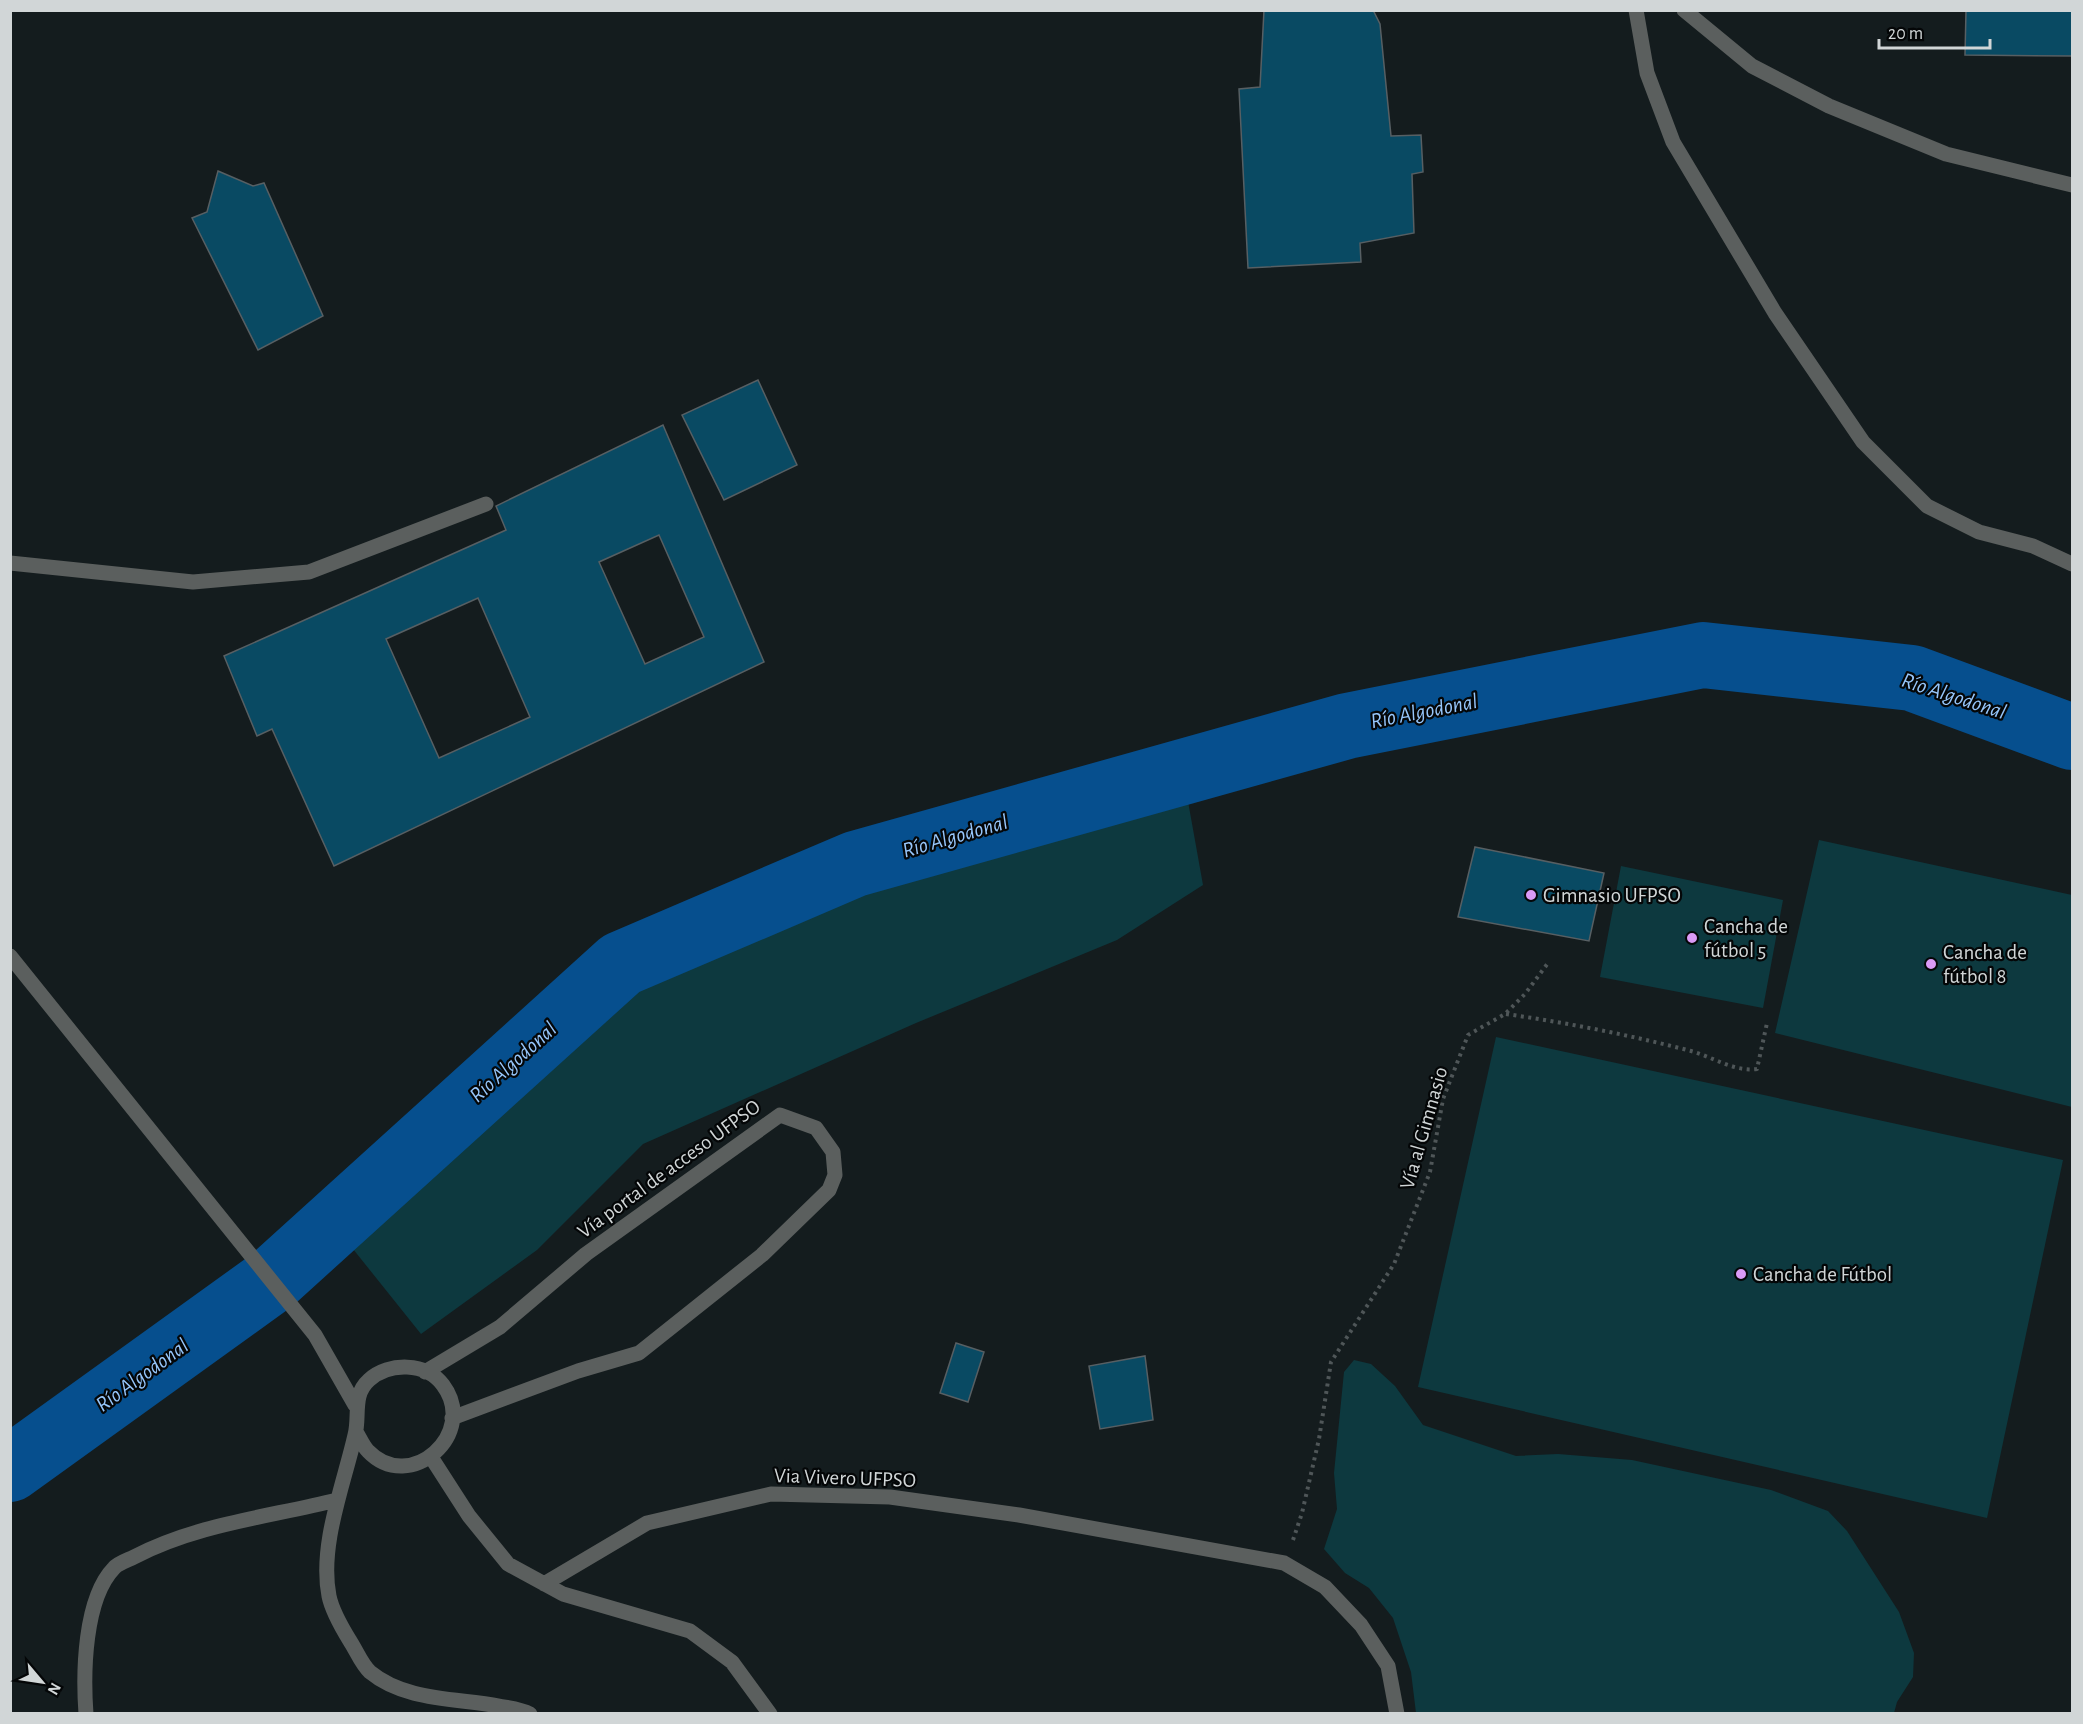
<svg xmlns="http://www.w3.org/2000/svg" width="2083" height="1724" font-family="'Alegreya Sans',sans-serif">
<rect width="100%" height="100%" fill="#141c1e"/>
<path fill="#0d393f" d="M1184 779 1203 885 1117 940 916 1023 643 1144 537 1250 421 1334 341 1234 624 970 862 869Z
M1819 840 2072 895V1107L1775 1033Z
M1621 866 1783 900 1763 1008 1600 977Z
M1496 1037 2063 1160 1987 1518 1418 1387Z
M1354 1360 1371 1364 1395 1386 1423 1425 1516 1456 1558 1454 1632 1460 1771 1490 1828 1511 1847 1531 1899 1612 1914 1653 1913 1677 1897 1702 1894 1713H1416L1411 1672 1393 1618 1369 1588 1345 1573 1324 1549 1337 1509 1334 1473 1344 1372Z"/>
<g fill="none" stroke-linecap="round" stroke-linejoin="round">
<path stroke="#064f8e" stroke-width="66" d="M10 1469 271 1281 621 964 855 864 1347 726 1703 655 1912 678 2072 737"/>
</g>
<path fill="#094a63" stroke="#575f63" stroke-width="1.5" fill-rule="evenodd" d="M1264 10H1373L1380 24 1391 136 1421 135 1423 172 1412 174 1414 233 1360 243 1361 262 1248 268 1239 89 1260 87Z
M2072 10V56L1965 55 1966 11Z
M218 171 253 186 264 183 323 316 258 350 192 218 207 212Z
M758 380 797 465 724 500 682 415Z
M663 425 764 662 334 866 272 729 257 736 224 656 506 530 496 506ZM659 535 704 637 645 664 599 562ZM478 598 530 717 439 758 386 639Z
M1475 847 1604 873 1589 941 1458 917Z
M956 1343 984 1352 968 1402 940 1393Z
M1145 1356 1153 1420 1100 1429 1089 1366Z"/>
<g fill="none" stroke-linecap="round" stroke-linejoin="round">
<path stroke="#4f5658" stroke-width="4" stroke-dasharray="3 4.5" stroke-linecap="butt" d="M1506 1014C1568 1023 1630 1035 1691 1051 1713 1057 1734 1072 1757 1069L1767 1023
M1293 1540 1302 1513 1319 1439 1331 1362 1394 1264 1430 1172 1443 1099 1468 1035 1505 1014 1525 994 1548 963"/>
<path stroke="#5b5f5e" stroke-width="15" d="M1636 10 1647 73 1673 142 1775 313 1863 442 1927 506 1979 532 2033 546 2072 564
M1684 10 1752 66 1829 106 1946 154 2072 185
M10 563 193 582 309 572 486 504
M10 956 315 1335 355 1405
M425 1372 500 1327 586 1254 780 1115 816 1128 833 1152 835 1175 829 1190 762 1255 639 1353 578 1371 452 1418
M356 1432C360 1438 363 1446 368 1451 410 1495 479 1433 443 1385 426 1362 389 1362 369 1380 352 1395 360 1416 355 1435 344 1484 319 1545 329 1596 332 1611 342 1628 350 1641 356 1650 362 1665 370 1672 405 1701 456 1698 499 1706 510 1708 521 1709 530 1714
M431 1457 469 1516 508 1564 563 1594 690 1631 732 1662 770 1714
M544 1584 647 1523 771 1494 890 1497 1019 1515 1284 1563 1325 1587 1361 1625 1388 1666 1397 1714
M86 1714C83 1673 84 1599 114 1568 118 1563 128 1560 134 1557 197 1524 269 1517 337 1500"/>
</g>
<g fill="#da9af6" stroke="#040607" stroke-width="2">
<circle cx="1531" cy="895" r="6"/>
<circle cx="1692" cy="938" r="6"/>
<circle cx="1931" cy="964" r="6"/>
<circle cx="1741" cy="1274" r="6"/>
</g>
<g text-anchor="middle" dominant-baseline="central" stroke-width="4.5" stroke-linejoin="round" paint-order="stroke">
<g font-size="21" fill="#d1d6d7" stroke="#040607" text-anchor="start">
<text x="1543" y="895">Gimnasio UFPSO</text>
<text x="1704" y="926">Cancha de<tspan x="1704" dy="24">fútbol 5</tspan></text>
<text x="1943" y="952">Cancha de<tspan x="1943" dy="24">fútbol 8</tspan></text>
<text x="1753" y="1274">Cancha de Fútbol</text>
</g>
<g font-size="21" fill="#d1d6d7" stroke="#040607">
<text transform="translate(1424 1128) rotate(-74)">Vía al Gimnasio</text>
<text transform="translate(669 1169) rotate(-36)">Vía portal de acceso UFPSO</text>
<text transform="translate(845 1478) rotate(2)">Via Vivero UFPSO</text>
</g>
<g font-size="22" font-style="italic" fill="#96c6fb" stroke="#040607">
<text transform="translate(1954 696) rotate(18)">Río Algodonal</text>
<text transform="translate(1424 711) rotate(-11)">Río Algodonal</text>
<text transform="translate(955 836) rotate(-16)">Río Algodonal</text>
<text transform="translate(513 1062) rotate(-42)">Río Algodonal</text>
<text transform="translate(142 1375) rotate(-36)">Río Algodonal</text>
</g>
</g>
<rect width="2083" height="1724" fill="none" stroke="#d1d6d7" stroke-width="24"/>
<g transform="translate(42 1682) rotate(119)" stroke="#040607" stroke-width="4.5" paint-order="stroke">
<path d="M0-4.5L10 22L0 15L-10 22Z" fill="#d1d6d7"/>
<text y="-9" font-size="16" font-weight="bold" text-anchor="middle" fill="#d1d6d7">N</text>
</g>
<path d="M1879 39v9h111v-9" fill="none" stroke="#d1d6d7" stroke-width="3"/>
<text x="1888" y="39" font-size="18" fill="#d1d6d7" stroke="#040607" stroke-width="4.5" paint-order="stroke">20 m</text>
</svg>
